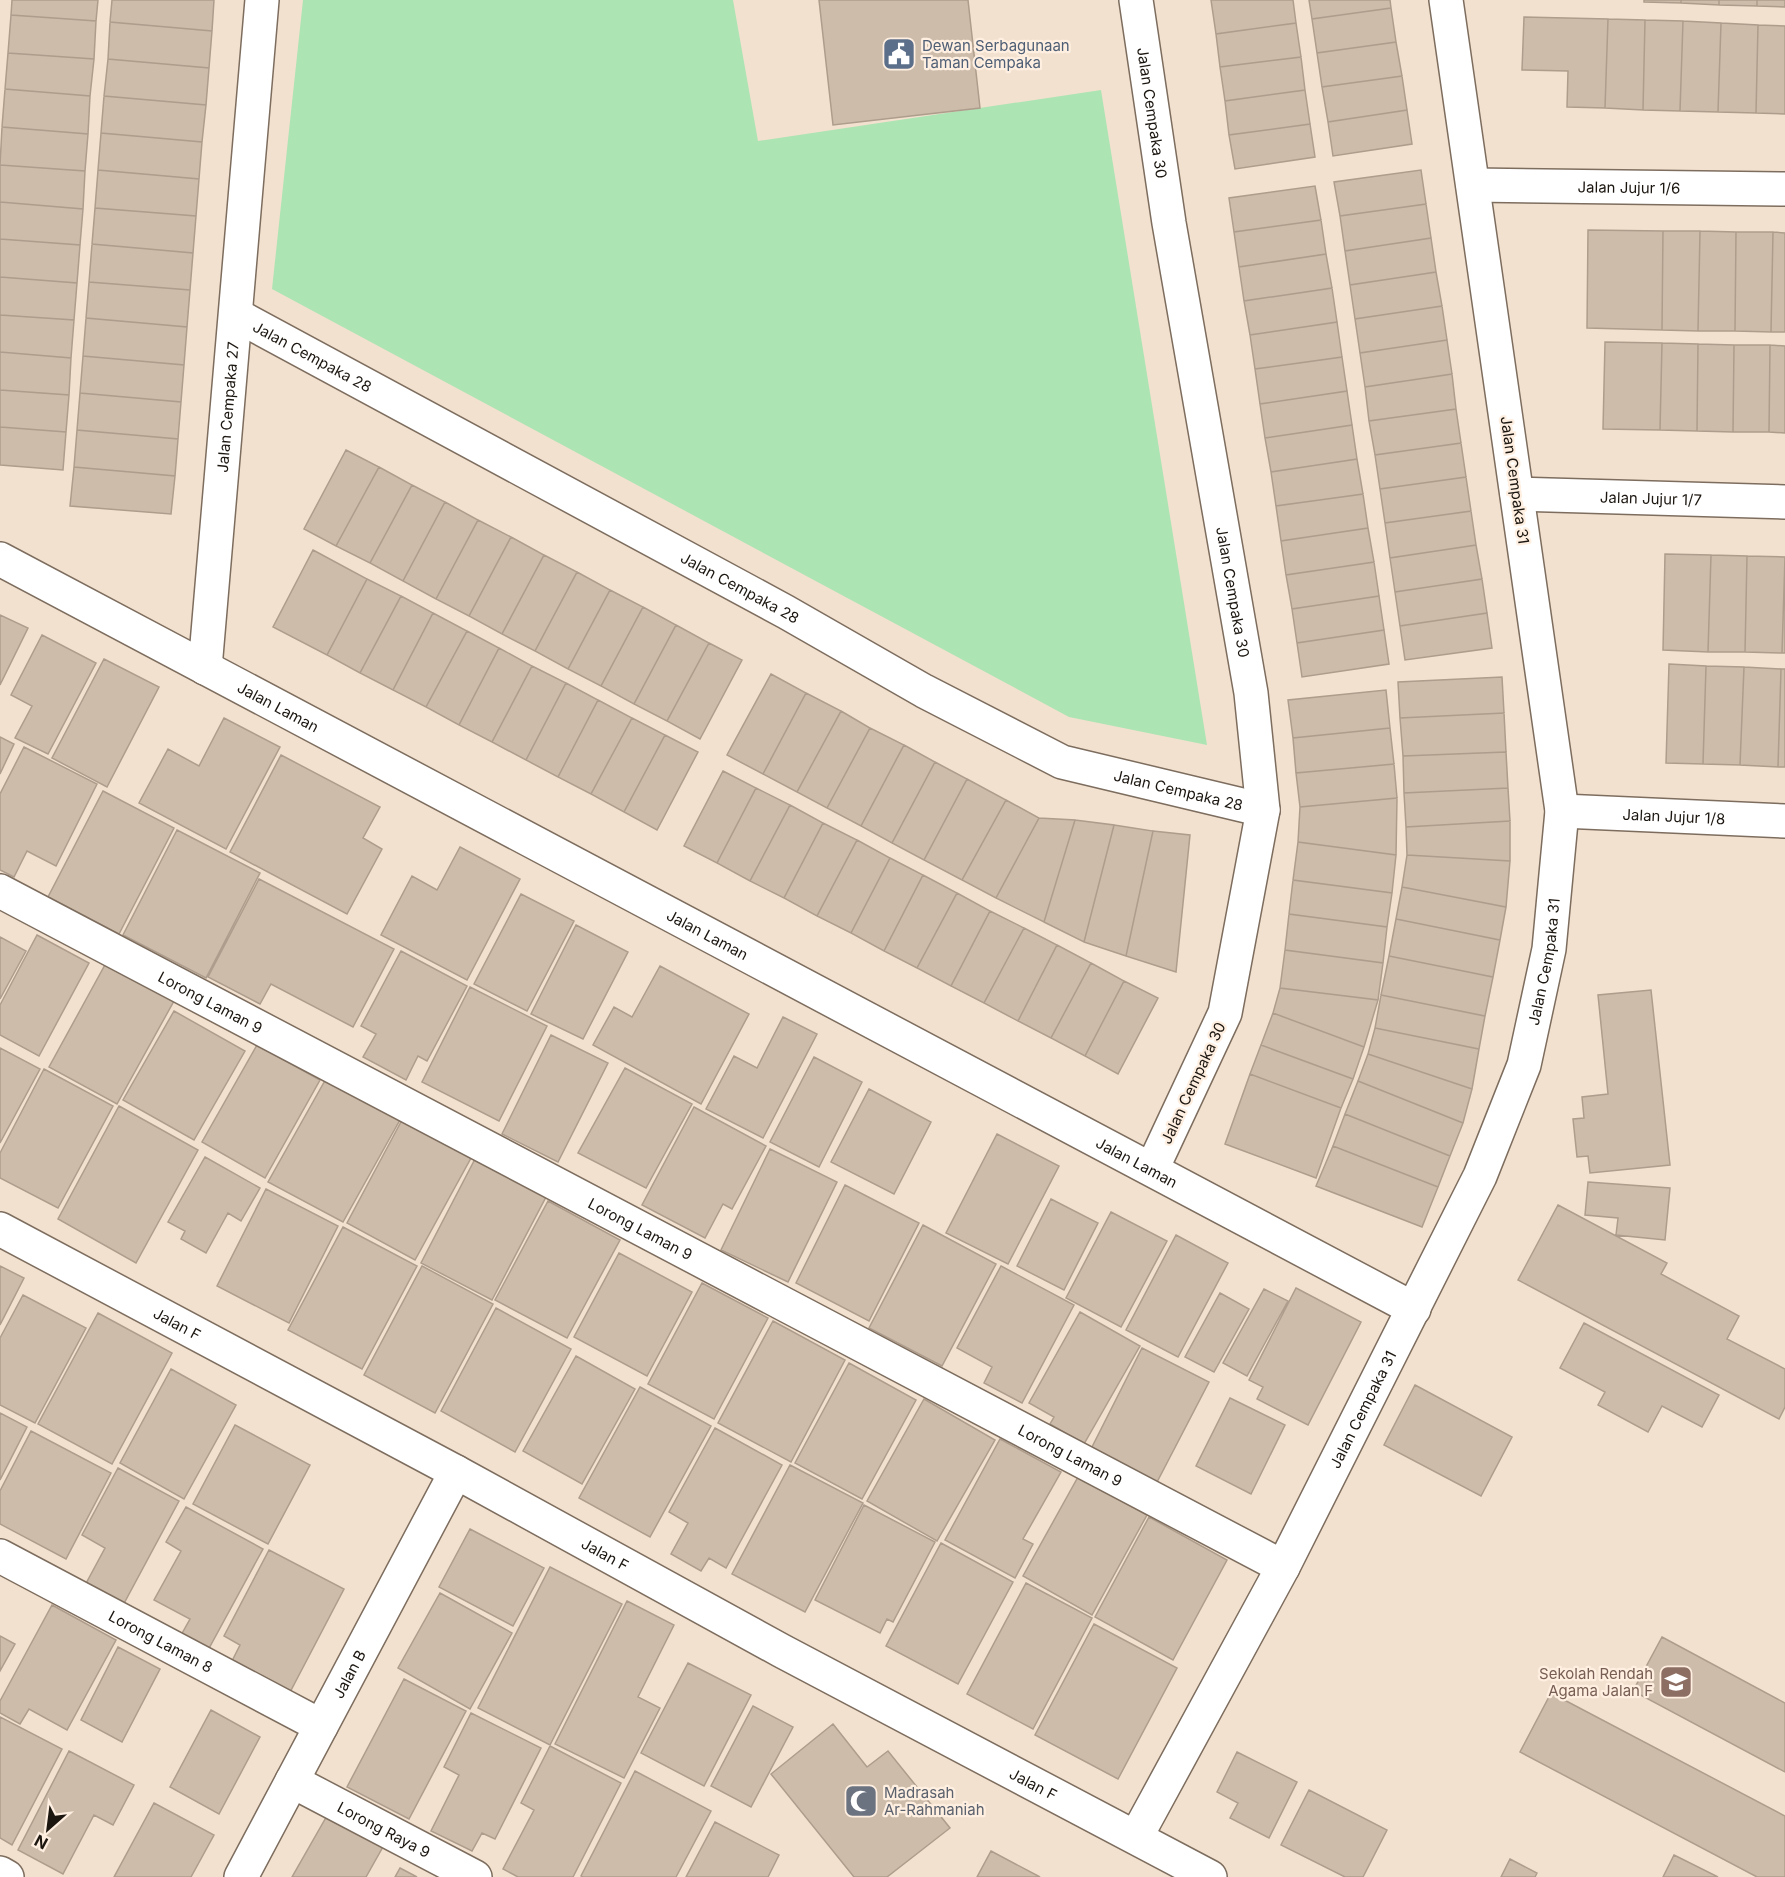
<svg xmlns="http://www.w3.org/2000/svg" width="1785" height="1877" font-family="Inter,sans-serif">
<rect width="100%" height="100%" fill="#f3e1cf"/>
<path fill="#ade4b4" d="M303 0H733L758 141 1101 90 1207 745 1069 717 272 289Z"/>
<path fill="#cdbcaa" stroke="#ae9d8c" stroke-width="1.5" d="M12 0H98L96 21 11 15Z
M112 0H214L212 31 110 22Z
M819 0H968L980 108 833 125Z
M1211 0H1293L1296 23 1216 34Z
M1309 0H1390L1391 8 1312 19Z
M1644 0H1681V3L1644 2Z
M1681 0H1719V5L1681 3Z
M1719 0H1757V6L1719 5Z
M1757 0H1785V7L1757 6Z
M1391 8 1396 42 1317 53 1312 19Z
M11 15 96 21 94 59 8 53Z
M1524 17 1608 19 1605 108 1567 107 1568 71 1522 70Z
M1608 19 1645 20 1643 110 1605 108Z
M1645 20 1683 21 1680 111 1643 110Z
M1683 21 1721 23 1718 112 1680 111Z
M110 22 212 31 209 68 108 59Z
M1296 23 1301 57 1220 67 1216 34Z
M1721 23 1758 25 1756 113 1718 112Z
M1758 25 1785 26V114L1756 113Z
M1396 42 1402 76 1322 87 1317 53Z
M8 53 94 59 90 96 5 89Z
M1301 57 1305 90 1225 101 1220 67Z
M108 59 209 68 206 105 104 96Z
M1402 76 1407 110 1328 122 1322 87Z
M5 89 90 96 88 134 2 127Z
M1305 90 1310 124 1229 135 1225 101Z
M104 96 206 105 202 142 101 133Z
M1407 110 1412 144 1333 156 1328 122Z
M1310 124 1315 157 1235 169 1229 135Z
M2 127 88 134 85 171 0 165Z
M101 133 202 142 199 179 98 170Z
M0 165 85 171 83 209 0 202Z
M98 170 199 179 196 216 95 208Z
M1421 170 1426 204 1340 216 1334 182Z
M1315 186 1321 220 1234 232 1229 198Z
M0 202 83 209 80 245 0 239Z
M1426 204 1431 238 1345 251 1340 216Z
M95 208 196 216 193 253 92 244Z
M1321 220 1326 254 1239 267 1234 232Z
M1588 230 1663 231 1662 330 1587 328Z
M1663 231H1700L1698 331 1662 330Z
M1700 231 1736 232 1735 331H1698Z
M1736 232H1773L1771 332 1735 331Z
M1773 232 1785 233V332H1771Z
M1431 238 1436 272 1350 285 1345 251Z
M0 239 80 245 77 283 0 277Z
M92 244 193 253 190 290 89 282Z
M1326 254 1332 288 1244 301 1239 267Z
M1436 272 1442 306 1355 319 1350 285Z
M0 277 77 283 74 320 0 315Z
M89 282 190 290 187 327 86 318Z
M1332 288 1337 322 1250 335 1244 301Z
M1442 306 1447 340 1360 353 1355 319Z
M0 315 74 320 71 358 0 352Z
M86 318 187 327 184 365 83 356Z
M1337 322 1342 357 1255 369 1250 335Z
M1447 340 1452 374 1365 387 1360 353Z
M1605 342 1662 343 1660 430 1603 429Z
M1662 343 1698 344 1697 431 1660 430Z
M1698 344 1734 345 1733 432 1697 431Z
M1734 345H1770L1769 432H1733Z
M1770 345 1785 346V433L1769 432Z
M0 352 71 358 69 395 0 390Z
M83 356 184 365 181 402 80 393Z
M1342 357 1347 391 1260 404 1255 369Z
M1452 374 1456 409 1369 421 1365 387Z
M0 390 69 395 66 432 0 427Z
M1347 391 1352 425 1265 438 1260 404Z
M80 393 181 402 178 439 77 430Z
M1456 409 1461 443 1375 455 1369 421Z
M1352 425 1357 459 1271 472 1265 438Z
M0 427 66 432 63 470 0 465Z
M77 430 178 439 175 476 74 467Z
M1461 443 1466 477 1380 489 1375 455Z
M346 450 379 467 336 546 304 529Z
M1357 459 1363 494 1276 506 1271 472Z
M74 467 175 476 171 514 70 506Z
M379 467 412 485 370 563 336 546Z
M1466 477 1471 511 1385 523 1380 489Z
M412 485 445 502 403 581 370 563Z
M1363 494 1368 528 1281 541 1276 506Z
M445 502 478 520 436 599 403 581Z
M1471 511 1476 545 1390 558 1385 523Z
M478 520 511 537 469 616 436 599Z
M1368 528 1374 562 1286 575 1281 541Z
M511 537 544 555 502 634 469 616Z
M1476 545 1482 579 1395 592 1390 558Z
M313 550 367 579 327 655 273 627Z
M1665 554 1711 555 1708 652 1663 650Z
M544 555 577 572 535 651 502 634Z
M1711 555 1747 556 1745 652H1708Z
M1747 556 1785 557 1782 653 1745 652Z
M1785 557V653H1782Z
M1374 562 1379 596 1292 609 1286 575Z
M577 572 610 590 568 669 535 651Z
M367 579 401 596 360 673 327 655Z
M1482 579 1487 613 1400 626 1395 592Z
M610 590 643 607 601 686 568 669Z
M401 596 433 613 393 690 360 673Z
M1379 596 1384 630 1297 643 1292 609Z
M643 607 676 625 634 704 601 686Z
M433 613 467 631 426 707 393 690Z
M1487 613 1492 648 1405 660 1400 626Z
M0 615 28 628 0 685Z
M676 625 709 643 667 721 634 704Z
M1384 630 1389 664 1302 677 1297 643Z
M467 631 499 648 459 725 426 707Z
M42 635 96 663 48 754 15 738 32 706 11 695Z
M709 643 742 660 700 739 667 721Z
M499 648 532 666 492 742 459 725Z
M104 659 159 687 107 787 52 758Z
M1669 664 1706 666 1703 764 1666 763Z
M532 666 566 683 526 760 492 742Z
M1706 666 1744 667 1740 765 1703 764Z
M1744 667 1781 669 1778 767 1740 765Z
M1781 669H1785V767H1778Z
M771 674 806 693 763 774 727 755Z
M1502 677 1504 713 1400 718 1398 682Z
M566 683 598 700 558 777 526 760Z
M1386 690 1390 728 1293 738 1288 700Z
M806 693 841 711 797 792 763 774Z
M598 700 632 718 591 794 558 777Z
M841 711 870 728 827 808 797 792Z
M1504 713 1506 752 1403 756 1400 718Z
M224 718 280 747 226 849 139 803 168 749 199 766Z
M632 718 665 735 624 812 591 794Z
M870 728 904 745 861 826 827 808Z
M1390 728 1394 764 1296 773 1293 738Z
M665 735 698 752 657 830 624 812Z
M0 737 14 744 0 774Z
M904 745 935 762 892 843 861 826Z
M24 747 97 784 56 866 27 851 14 877 0 870V794Z
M1506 752 1508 788 1404 793 1403 756Z
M281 755 380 807 363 838 382 849 347 914 230 852Z
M935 762 967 779 924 860 892 843Z
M1394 764 1397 798 1300 807 1296 773Z
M723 771 756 788 717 863 684 846Z
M967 779 1006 800 962 880 924 860Z
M756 788 790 805 750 881 717 863Z
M1508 788 1510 821 1406 827 1404 793Z
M103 791 174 828 119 934 48 897Z
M1397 798 1396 855 1298 842 1300 807Z
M1006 800 1039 818 996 898 962 880Z
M790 805 823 823 784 898 750 881Z
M1039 818 1075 820 1044 922 996 898Z
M1075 820 1114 825 1084 942 1044 922Z
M1510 821V861L1407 855 1406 827Z
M823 823 857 840 817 916 784 898Z
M1114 825 1153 831 1126 956 1084 942Z
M177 830 260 873 206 978 123 935Z
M1153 831 1190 835 1176 972 1126 956Z
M857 840 890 858 851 933 817 916Z
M1298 842 1396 855 1392 893 1293 880Z
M460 847 520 879 467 980 381 935 412 876 437 890Z
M1407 855 1510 861 1506 907 1402 887Z
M890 858 923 875 884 951 851 933Z
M923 875 957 893 917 968 884 951Z
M259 879 394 949 353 1027 271 984 260 1004 208 977Z
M1293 880 1392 893 1387 927 1289 914Z
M1402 887 1506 907 1500 940 1396 919Z
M957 893 990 911 951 986 917 968Z
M521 894 574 921 527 1011 474 984Z
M990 911 1024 928 984 1003 951 986Z
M1289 914 1387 927 1383 963 1285 950Z
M1396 919 1500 940 1493 977 1389 956Z
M576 925 628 952 583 1039 531 1014Z
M1024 928 1057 945 1018 1021 984 1003Z
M37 935 89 963 39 1056 0 1035V1005Z
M0 937 26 951 0 999Z
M1057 945 1091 963 1051 1038 1018 1021Z
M1285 950 1383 963 1378 1000 1280 988Z
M401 951 467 986 427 1061 418 1056 406 1080 363 1057 376 1034 361 1026Z
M1389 956 1493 977 1485 1016 1381 995Z
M106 963 174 1001 117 1104 49 1067Z
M1091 963 1124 981 1085 1056 1051 1038Z
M660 966 749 1014 701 1104 593 1045 614 1007 632 1017Z
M1124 981 1158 998 1118 1074 1085 1056Z
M470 987 547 1026 499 1121 422 1082Z
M1280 988 1378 1000 1364 1047 1273 1013Z
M1651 990 1670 1165 1590 1173 1588 1156 1577 1157 1573 1119 1584 1118 1582 1097 1608 1094 1598 995Z
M1381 995 1485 1016 1479 1049 1375 1028Z
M174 1011 245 1051 194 1140 123 1100Z
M1273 1013 1364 1047 1353 1079 1261 1045Z
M783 1017 817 1034 763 1138 706 1109 734 1056 757 1068Z
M1375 1028 1479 1049 1472 1089 1368 1054Z
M551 1035 608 1063 558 1162 502 1134Z
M257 1045 320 1080 265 1178 202 1142Z
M1261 1045 1353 1079 1341 1108 1250 1074Z
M0 1048 40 1069 0 1143Z
M1368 1054 1472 1089 1463 1123 1358 1081Z
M814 1057 862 1082 819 1167 770 1142Z
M625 1068 692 1104 646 1188 578 1153Z
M44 1069 113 1106 58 1208 0 1178V1153Z
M1250 1074 1341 1108 1316 1178 1225 1144Z
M327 1077 401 1118 343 1222 268 1182Z
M1358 1081 1463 1123 1450 1156 1345 1114Z
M869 1089 931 1122 894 1194 831 1162Z
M119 1106 198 1150 136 1263 58 1219Z
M694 1107 766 1146 732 1209 723 1204 705 1238 642 1205Z
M1345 1114 1450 1156 1438 1187 1333 1146Z
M402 1120 471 1158 415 1260 347 1223Z
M997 1134 1059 1166 1008 1264 946 1233Z
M1333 1146 1438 1187 1422 1227 1316 1186Z
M770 1149 837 1182 788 1282 721 1250Z
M205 1157 260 1188 241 1221 228 1213 206 1253 181 1239 185 1231 168 1222Z
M475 1159 546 1197 492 1300 421 1263Z
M1588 1182 1670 1188 1665 1240 1616 1235 1618 1218 1585 1215Z
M845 1185 919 1223 869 1321 796 1283Z
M266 1189 338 1226 289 1323 217 1286Z
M1051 1199 1098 1223 1064 1290 1017 1266Z
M548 1201 620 1240 567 1338 495 1300Z
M1558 1205 1667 1263 1661 1274 1739 1316 1727 1339 1785 1369V1407L1779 1419 1518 1280Z
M1111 1212 1167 1241 1121 1327 1066 1298Z
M923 1225 996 1264 942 1366 869 1328Z
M343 1227 417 1266 362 1369 288 1330Z
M1176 1235 1228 1263 1178 1357 1126 1330Z
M619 1253 692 1292 647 1376 574 1337Z
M0 1266 24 1278 0 1325Z
M422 1266 493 1304 435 1413 364 1375Z
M1001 1266 1074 1305 1022 1403 984 1383 992 1367 957 1348Z
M702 1283 768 1318 714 1419 648 1384Z
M1296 1288 1361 1322 1308 1425 1257 1399 1263 1387 1249 1380Z
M1264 1289 1288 1301 1247 1376 1223 1363Z
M1220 1293 1249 1309 1214 1372 1185 1357Z
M23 1295 86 1328 35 1423 0 1405V1338Z
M496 1308 571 1349 515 1452 441 1411Z
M1080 1312 1140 1346 1084 1444 1050 1424 1054 1417 1029 1403Z
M98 1313 172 1353 112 1464 38 1424Z
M773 1321 845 1360 791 1462 718 1423Z
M1584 1323 1719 1395 1702 1427 1662 1406 1648 1432 1598 1405 1605 1392 1560 1368Z
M1142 1348 1209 1382 1156 1484 1090 1451Z
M576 1356 635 1389 582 1484 523 1451Z
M849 1363 916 1400 862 1499 795 1463Z
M171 1369 236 1405 184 1499 120 1463Z
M1415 1385 1512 1437 1481 1496 1384 1445Z
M640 1387 711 1426 650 1537 579 1498Z
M1230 1398 1285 1425 1251 1494 1196 1466Z
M924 1399 995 1440 937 1541 867 1501Z
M0 1413 27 1427 0 1480Z
M235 1425 310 1465 268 1544 193 1504Z
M715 1428 782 1465 726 1568 709 1558 701 1571 671 1554 688 1523 669 1512Z
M31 1431 111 1473 66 1559 0 1524V1491Z
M1000 1439 1061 1472 1023 1539 1033 1544 1015 1578 945 1540Z
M790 1465 863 1503 805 1612 732 1574Z
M118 1468 179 1501 121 1609 83 1589 105 1548 82 1535Z
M1078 1477 1147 1515 1092 1615 1023 1576Z
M864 1505 935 1542 893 1622 887 1619 880 1633 815 1600Z
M186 1507 263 1549 207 1652 180 1637 190 1619 154 1600 181 1551 166 1542Z
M1149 1517 1227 1560 1173 1660 1095 1617Z
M470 1529 544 1568 513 1626 439 1587Z
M941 1543 1013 1582 958 1684 886 1646Z
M269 1550 344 1589 288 1696 230 1665 240 1645 224 1636Z
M550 1567 622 1604 550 1745 478 1708Z
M1026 1583 1092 1618 1033 1729 967 1694Z
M440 1593 512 1633 470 1709 398 1668Z
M627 1601 674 1625 638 1697 660 1708 624 1778 555 1744Z
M52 1605 116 1640 67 1730 29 1709 20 1724 0 1713V1701Z
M1094 1624 1177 1668 1118 1779 1035 1735Z
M0 1636 15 1644 0 1671Z
M1662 1637 1785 1703V1772L1633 1691Z
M118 1647 160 1669 122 1742 81 1720Z
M688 1663 751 1695 704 1786 641 1753Z
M404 1679 466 1711 409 1819 347 1787Z
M1551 1693 1785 1816V1877H1757L1520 1752Z
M753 1706 793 1727 751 1807 711 1786Z
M211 1710 260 1737 219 1814 170 1787Z
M471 1713 541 1748 495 1839 482 1833 472 1851 431 1831 459 1775 444 1767Z
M0 1717 62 1749 12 1845 0 1838Z
M833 1724 867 1767 888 1751 950 1828 887 1877H854L771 1774Z
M550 1746 621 1783 573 1877H518L503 1869 534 1810 521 1803Z
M69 1751 134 1785 113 1825 94 1815 63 1874 18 1850Z
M1237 1752 1297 1782 1269 1838 1230 1818 1238 1803 1217 1792Z
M635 1771 711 1811 676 1877H583L581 1876Z
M1309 1790 1387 1830 1363 1877H1345L1281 1845Z
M154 1803 214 1835 191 1877H114Z
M328 1814 384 1845 366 1877H292Z
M715 1822 779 1855 768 1877H686Z
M991 1851 1040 1877H977Z
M1674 1855 1718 1877H1663Z
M1510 1859 1537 1873 1535 1877H1501Z
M400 1868 417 1877H395Z"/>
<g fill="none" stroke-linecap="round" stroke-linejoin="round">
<defs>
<g id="minor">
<path id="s1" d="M1136 0 1169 223 1251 693 1263 810 1225 1013 1152 1169"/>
<path id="s2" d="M1473 185 1785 189"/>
<path id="s3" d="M236 315 786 612 924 691 1062 762 1263 810"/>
<path id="s4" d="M1517 494 1785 502"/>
<path id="s5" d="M0 559 1414 1309"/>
<path id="s6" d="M205 668 262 0"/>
<path id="s7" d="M1562 811 1785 821"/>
<path id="s8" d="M0 891 1283 1567"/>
<path id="s9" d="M0 1229 456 1472 782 1651 1210 1877"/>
<path id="s10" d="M0 1556 321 1726"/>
<path id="s11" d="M292 1781 475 1877"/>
<path id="s12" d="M1136 1837 1283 1567 1480 1176 1524 1065 1549 949 1562 811 1446 0"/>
<path d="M0 1873 7 1877"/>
<path id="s13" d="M241 1877 456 1472"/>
</g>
</defs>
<use href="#minor" stroke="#7d6d5e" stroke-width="36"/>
<use href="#minor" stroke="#fff" stroke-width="33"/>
</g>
<defs>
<symbol id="civic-square" viewBox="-11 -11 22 22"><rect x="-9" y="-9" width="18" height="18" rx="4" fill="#5c6f8a" stroke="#feefe1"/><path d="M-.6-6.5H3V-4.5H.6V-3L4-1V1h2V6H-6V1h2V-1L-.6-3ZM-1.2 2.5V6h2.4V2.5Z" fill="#fff"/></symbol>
<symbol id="school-square" viewBox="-11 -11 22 22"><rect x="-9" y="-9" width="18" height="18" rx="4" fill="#8d6e63" stroke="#feefe1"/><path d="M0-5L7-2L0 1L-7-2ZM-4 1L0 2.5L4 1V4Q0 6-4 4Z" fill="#fff"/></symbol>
<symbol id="mosque-square" viewBox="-11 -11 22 22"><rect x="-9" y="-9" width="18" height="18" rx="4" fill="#6b7280" stroke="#feefe1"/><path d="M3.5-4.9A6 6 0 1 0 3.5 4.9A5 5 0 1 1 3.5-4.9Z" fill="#fff"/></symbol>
</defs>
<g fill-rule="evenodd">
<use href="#civic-square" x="880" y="35" width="38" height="38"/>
<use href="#school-square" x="1657" y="1663" width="38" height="38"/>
<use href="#mosque-square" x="842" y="1782" width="38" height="38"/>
</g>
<g text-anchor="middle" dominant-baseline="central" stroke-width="4.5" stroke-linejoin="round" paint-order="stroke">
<g font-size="15" fill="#4e5e75" stroke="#feefe1" text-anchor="start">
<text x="922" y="45">Dewan Serbagunaan<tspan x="922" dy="17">Taman Cempaka</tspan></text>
</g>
<g font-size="15" fill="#1c1610" stroke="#feefe1">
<text stroke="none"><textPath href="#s1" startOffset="114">Jalan Cempaka 30</textPath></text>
<text stroke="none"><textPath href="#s2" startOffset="156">Jalan Jujur 1/6</textPath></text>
<text stroke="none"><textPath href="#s3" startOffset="87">Jalan Cempaka 28</textPath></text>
<text stroke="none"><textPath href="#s6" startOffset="262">Jalan Cempaka 27</textPath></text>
<text transform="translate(1515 480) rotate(82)">Jalan Cempaka 31</text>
<text stroke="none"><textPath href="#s4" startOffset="134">Jalan Jujur 1/7</textPath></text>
<text stroke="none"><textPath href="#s3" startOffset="573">Jalan Cempaka 28</textPath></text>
<text stroke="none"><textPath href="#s1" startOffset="600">Jalan Cempaka 30</textPath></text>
<text stroke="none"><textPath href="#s5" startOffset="315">Jalan Laman</textPath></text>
<text stroke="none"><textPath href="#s3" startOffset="1059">Jalan Cempaka 28</textPath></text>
<text stroke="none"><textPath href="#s7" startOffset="112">Jalan Jujur 1/8</textPath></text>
<text stroke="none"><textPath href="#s5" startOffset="801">Jalan Laman</textPath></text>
<text stroke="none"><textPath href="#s12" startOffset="970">Jalan Cempaka 31</textPath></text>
<text stroke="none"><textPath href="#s8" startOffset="238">Lorong Laman 9</textPath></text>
<text transform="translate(1193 1083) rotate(-65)">Jalan Cempaka 30</text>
<text stroke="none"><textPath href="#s5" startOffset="1287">Jalan Laman</textPath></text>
<text stroke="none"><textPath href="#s8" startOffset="724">Lorong Laman 9</textPath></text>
<text stroke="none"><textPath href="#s9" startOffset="201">Jalan F</textPath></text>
<text stroke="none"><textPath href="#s12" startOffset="484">Jalan Cempaka 31</textPath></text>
<text stroke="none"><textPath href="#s8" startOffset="1210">Lorong Laman 9</textPath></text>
<text stroke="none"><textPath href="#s9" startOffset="687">Jalan F</textPath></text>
<text stroke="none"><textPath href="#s10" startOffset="182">Lorong Laman 8</textPath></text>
<text stroke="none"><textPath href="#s13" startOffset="230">Jalan B</textPath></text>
<text stroke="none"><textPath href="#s9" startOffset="1173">Jalan F</textPath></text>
<text stroke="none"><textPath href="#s11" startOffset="104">Lorong Raya 9</textPath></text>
</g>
<g font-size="15" fill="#785e54" stroke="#feefe1" text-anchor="end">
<text x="1653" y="1673">Sekolah Rendah<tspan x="1653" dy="17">Agama Jalan F</tspan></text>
</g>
<g font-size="15" fill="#5b616d" stroke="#feefe1" text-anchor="start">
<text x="884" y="1792">Madrasah<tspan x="884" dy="17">Ar-Rahmaniah</tspan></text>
</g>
</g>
<g transform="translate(48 1829) rotate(208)" stroke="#feefe1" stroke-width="4.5" paint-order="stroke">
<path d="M0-4.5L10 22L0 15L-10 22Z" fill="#1c1610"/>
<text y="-9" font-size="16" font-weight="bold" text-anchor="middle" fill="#1c1610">N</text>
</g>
</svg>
